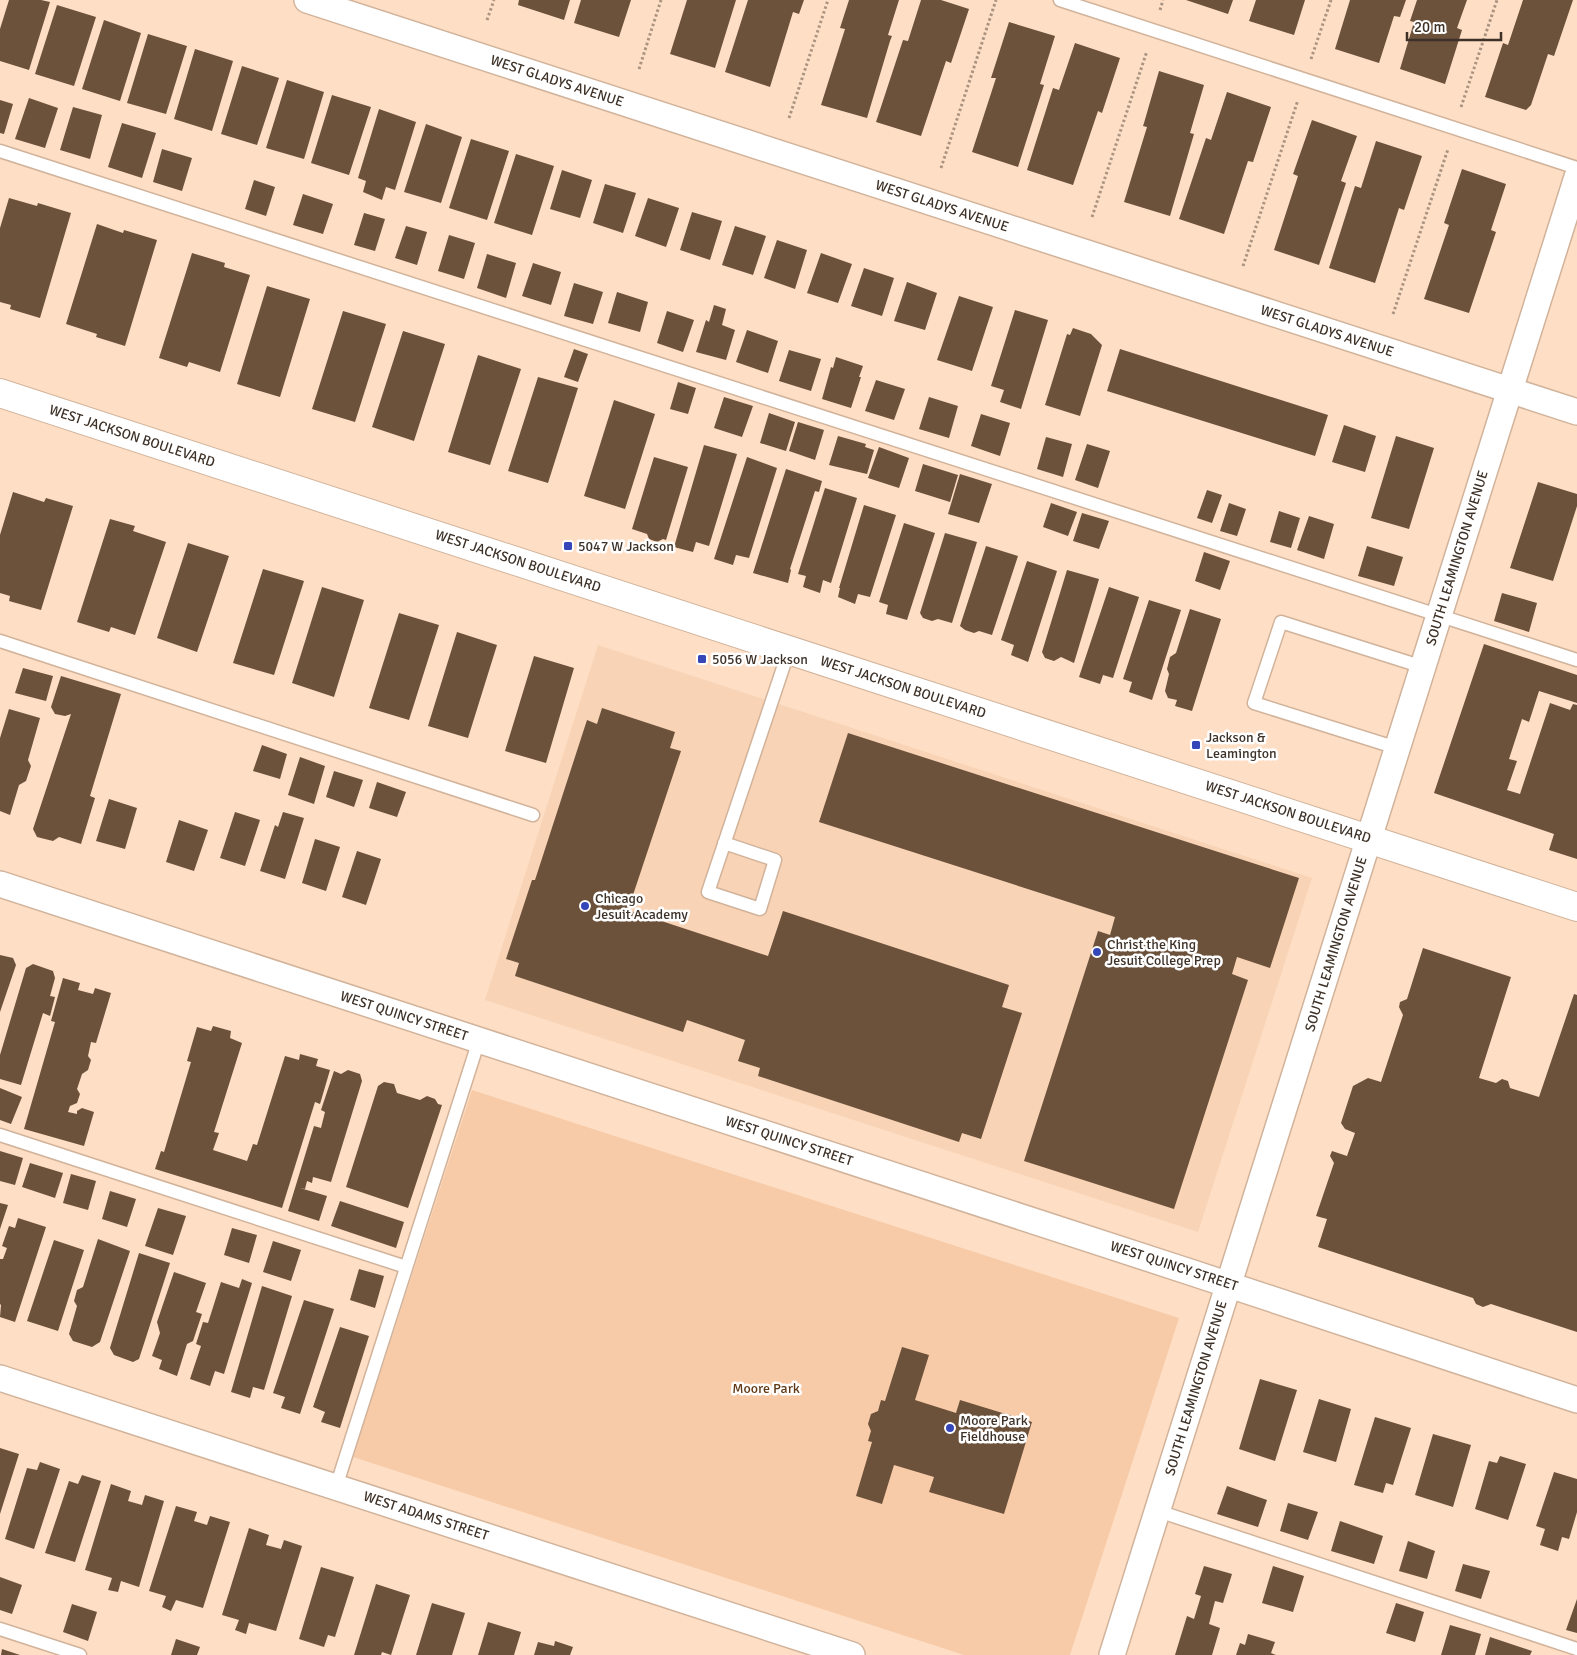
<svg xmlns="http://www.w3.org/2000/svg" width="1577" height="1655" font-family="Signika,sans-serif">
<rect width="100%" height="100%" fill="#fedfc5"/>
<path fill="#f8d3b5" d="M598 645 1312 878 1198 1232 485 1000Z"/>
<path fill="#f8cba8" d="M472 1090 1179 1318 1070 1655H964L353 1457Z"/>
<path fill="#6c513b" d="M9 0H41L50 2 29 70 0 61V29Z
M519 0H570L564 20 518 5Z
M581 0H631L619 37 574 23Z
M687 0H736L715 68 670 54Z
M748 0H804L799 14 793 12 770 87 725 72Z
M849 0H899L888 35 892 36 890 41 867 118 821 105 845 29 840 28Z
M921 0H941L969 9 951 63 946 61 921 136 876 122 903 40 908 41Z
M1186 0H1233L1228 14Z
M1256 0H1305L1294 35 1249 21Z
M1350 0H1406L1400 17 1394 16 1379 63 1335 49Z
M1417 0H1467L1457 28 1462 30 1445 84 1400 69 1414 22 1410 21Z
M1523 0H1573L1554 56 1548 54 1531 105 1526 110 1485 97 1503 43 1508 45Z
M57 5 96 17 74 86 35 74Z
M104 20 141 33 120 101 82 89Z
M1009 22 1055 36 1040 84 1044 85 1018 167 972 152 996 78H991Z
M148 34 187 46 166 114 127 103Z
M1075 43 1120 58 1102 113 1098 111 1073 185 1027 170 1053 88 1059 90Z
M195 49 233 61 212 131 174 119Z
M242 66 279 78 257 145 221 134Z
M1159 71 1204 85 1190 133 1194 134 1170 216 1124 202 1147 127 1143 126 1144 123Z
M287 80 324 92 304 159 266 148Z
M1227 92 1271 107 1253 162 1248 161 1224 234 1179 219 1206 138 1211 140Z
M332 95 371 107 349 175 311 163Z
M29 98 58 108 45 148 15 139Z
M0 100 13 104 4 134 0 133Z
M73 107 102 115 90 159 60 150Z
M379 109 416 122 395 190 386 187 382 200 363 192 366 181 358 178Z
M1312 120 1357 136 1341 181 1346 183 1319 265 1274 250 1298 176 1293 174Z
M122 123 156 133 142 178 108 167Z
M426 124 462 137 441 203 404 192Z
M471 139 509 151 487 220 449 208Z
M1376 141 1422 156 1404 210 1399 208 1375 283 1329 268 1355 186 1361 188Z
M162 149 192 158 182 191 153 182Z
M516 154 554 166 532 235 494 223Z
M1462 169 1506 184 1491 230 1496 232 1469 313 1424 299 1449 225 1444 223Z
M562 170 592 180 580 218 550 209Z
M254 180 275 187 266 216 245 209Z
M605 184 636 193 623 233 593 223Z
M303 194 333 204 323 234 293 225Z
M9 198 37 206 38 203 71 213 40 318 10 309 11 305 0 302V228Z
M648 198 679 208 666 247 635 236Z
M692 212 722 221 710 260 680 250Z
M364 213 385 219 375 251 354 245Z
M97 224 123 233 124 230 157 240 125 346 96 337 97 334 66 324Z
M406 226 427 232 417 265 395 258Z
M735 226 766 236 753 275 722 265Z
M449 235 475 243 464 279 438 271Z
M777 240 807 250 795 289 764 278Z
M192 253 225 263 224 267 250 275 220 372 189 362 187 367 159 358Z
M821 253 852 264 838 303 807 293Z
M487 254 516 263 506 298 477 288Z
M533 263 561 272 551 305 522 296Z
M864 268 894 278 882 316 851 306Z
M907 282 937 293 925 330 894 321Z
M574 283 603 292 593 324 564 316Z
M267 286 310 299 280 397 237 384Z
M617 292 648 302 640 332 608 323Z
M959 296 993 307 972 371 937 360Z
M714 305 726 309 722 325 735 330 726 360 696 352 706 320 709 322Z
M1015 310 1048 320 1021 409 1000 402 1004 390 991 386Z
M343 311 386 324 355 422 312 409Z
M667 311 694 320 683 352 657 343Z
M1073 328 1091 334 1102 345 1080 416 1045 405 1067 334 1070 335Z
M747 330 778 341 768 373 736 362Z
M403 331 445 344 414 441 372 427Z
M574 349 588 354 578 382 564 377Z
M1120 349 1328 415 1315 456 1107 391Z
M789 350 821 359 811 391 779 381Z
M478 355 521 369 490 465 448 452Z
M836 357 863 366 859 377H861L851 408 822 399 831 367 833 368Z
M538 377 578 388 548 483 508 471Z
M876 380 905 389 894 420 865 411Z
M678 382 696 388 688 414 670 409Z
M724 397 753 406 742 437 714 428Z
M929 397 958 406 949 438 919 429Z
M614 400 655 414 625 509 584 496Z
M769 413 795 422 786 451 760 443Z
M981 414 1010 423 1000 456 971 446Z
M798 422 824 430 815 460 789 451Z
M1344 425 1376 436 1365 472 1332 462Z
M838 436 866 444 865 447 874 450 867 474 829 465Z
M1396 436 1434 448 1409 529 1371 518Z
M1046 437 1072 444 1063 477 1037 469Z
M1087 444 1110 451 1098 488 1075 480Z
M704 445 737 454 709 546 696 542 693 552 674 547Z
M879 447 909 458 899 488 868 478Z
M654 457 688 467 666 540 663 539 657 542 649 539 647 534 632 529Z
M747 457 777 468 749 558 736 555 733 565 714 559Z
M923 464 958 475 950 502 915 491Z
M786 469 822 481 819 492 815 491 790 569 791 570 788 583 753 573Z
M960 474 992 484 979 523 948 514Z
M1538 482 1577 494V506L1553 581 1510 568Z
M825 488 857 498 831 583 823 580 820 593 803 587 806 576 798 574Z
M1207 490 1222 495 1212 523 1197 518Z
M13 492 44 502 46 498 73 506 41 610 9 601 10 596 0 593V535Z
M1051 503 1077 512 1068 536 1043 527Z
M1229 503 1246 509 1237 536 1220 531Z
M864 505 896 515 870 597 858 594 855 604 838 597 840 588H839Z
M1279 511 1300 518 1291 548 1270 542Z
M1082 513 1109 521 1099 549 1073 541Z
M1309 516 1334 524 1324 559 1297 550Z
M110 519 135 526 133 531 166 542 135 635 111 627 109 632 77 622Z
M904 523 935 533 907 620 886 614 888 605 879 602Z
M945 533 977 542 952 623 938 619 932 621 923 618 920 613Z
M188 543 229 556 197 652 157 638Z
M986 546 1018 556 992 635 979 631 974 633 965 630 960 626Z
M1367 546 1403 557 1394 586 1358 576Z
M1204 552 1230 561 1220 590 1195 581Z
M1027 561 1057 571 1028 662 1011 655 1014 645 1001 640Z
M263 569 304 581 274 675 233 663Z
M1067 570 1099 579 1074 663 1061 657 1054 661 1045 658 1042 652Z
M322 587 364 600 334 697 292 683Z
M1109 587 1139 597 1113 678 1103 675 1100 684 1079 677Z
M1502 593 1537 603 1529 632 1494 621Z
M1149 600 1181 610 1152 700 1129 692 1132 682 1123 679Z
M1190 609 1221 619 1192 711 1175 706 1177 700 1168 698 1165 691 1169 674 1167 669 1170 657 1176 653Z
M399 613 439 625 409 720 369 708Z
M457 632 497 645 468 738 428 726Z
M1484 644 1577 675V703L1539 691 1529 722 1522 719 1509 759 1517 761 1507 790 1520 794 1550 703 1570 710 1573 704 1577 705V859L1549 850 1554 834 1434 793Z
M534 656 574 668 546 763 505 751Z
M23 668 53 676 46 701 15 693Z
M61 676 121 694 90 796 95 798 81 844 59 837 53 841 37 837 33 829 71 714 65 716 55 714 51 707Z
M602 708 675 732 670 748 681 751 628 910 768 956 783 911 1009 985 1002 1007 1022 1013 981 1139 962 1133 959 1142 758 1076 760 1068 738 1061 745 1040 687 1020 683 1032 515 976 519 963 506 959 532 880H535L587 720 597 724Z
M9 709 40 718 28 760 31 766 26 781 19 785 10 815 0 811V738Z
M848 733 1299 878 1270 968 1237 957 1232 974 1248 980 1174 1209 1024 1161 1098 931 1110 935 1115 917 819 822Z
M262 745 287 754 280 779 253 771Z
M300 757 325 766 314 804 288 795Z
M334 771 363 780 354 807 326 797Z
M377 782 406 792 397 817 369 808Z
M109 799 137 808 125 849 96 841Z
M235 812 260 820 245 866 220 858Z
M283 812 304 818 285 879 260 871 275 825 278 827Z
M179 820 208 830 194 871 166 862Z
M315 839 340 847 326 891 302 883Z
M357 851 381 859 366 905 342 897Z
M1423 948 1511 977 1479 1078 1496 1083 1502 1079 1508 1081 1510 1088 1539 1097 1574 994 1577 995V1332L1491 1304 1483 1307 1476 1304 1473 1298 1318 1247 1327 1219 1316 1216 1334 1163 1330 1156 1332 1151 1347 1156 1355 1133 1345 1129 1341 1123 1353 1086 1368 1078 1381 1082 1403 1015 1399 1007 1400 1002 1407 999Z
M0 955 13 958 16 965 0 1012Z
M33 964 53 971 55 978 50 996 55 997 50 1016 43 1013 21 1085 0 1079V1055L26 968Z
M63 978 80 983 78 990 93 994 95 988 111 993 96 1043 91 1042 88 1056 91 1060 88 1070 82 1074 77 1089 80 1094 77 1103 70 1106 68 1112 77 1114V1111L82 1108 94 1112 84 1146 24 1129 55 1022 51 1021Z
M213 1026 231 1031 230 1038 242 1043 214 1132 219 1133 213 1150 247 1161 253 1144 257 1145 285 1056 299 1060 300 1054 318 1059 316 1066 330 1070 320 1104 315 1102 282 1208 155 1169 161 1151 164 1152 191 1062 187 1061 197 1027 211 1031Z
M348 1070 360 1074 362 1081 331 1182 313 1177 312 1183 307 1181 305 1189 300 1188 327 1196 319 1221 288 1211 314 1126 321 1128 325 1112 321 1110 334 1071 341 1074Z
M384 1082 394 1084 397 1093 420 1100 427 1096 435 1099 438 1104 442 1105 408 1208 346 1187 378 1086Z
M0 1088 22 1097 11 1124 0 1120Z
M0 1151 23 1158 15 1185 0 1181Z
M30 1163 63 1173 55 1198 22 1187Z
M71 1174 96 1181 88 1210 63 1203Z
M110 1191 136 1199 127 1227 102 1219Z
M340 1201 404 1222 396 1248 331 1226Z
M0 1203 8 1205 0 1229Z
M158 1208 186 1216 173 1255 145 1246Z
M18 1218 46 1227 15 1322 0 1317 1 1305 0 1304V1259H3L7 1248 2 1246 9 1226 15 1228Z
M232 1228 257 1235 249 1263 224 1255Z
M98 1239 130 1251 100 1342 92 1347 73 1341 69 1334 77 1306 74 1301 77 1290 83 1287Z
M54 1240 84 1250 58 1331 27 1321Z
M273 1241 301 1250 291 1281 263 1272Z
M139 1253 170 1263 139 1359 133 1362 114 1355 110 1348Z
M359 1269 384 1276 375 1308 350 1300Z
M174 1272 206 1283 196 1312 202 1314 193 1341 187 1344 177 1376 159 1369 162 1360 152 1356 160 1333 157 1322Z
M242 1279 252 1283 224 1374 215 1371 210 1386 190 1379 201 1346 196 1344 203 1322 208 1323 221 1282 239 1288Z
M262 1286 292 1296 264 1390 253 1387 250 1398 231 1392Z
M304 1300 334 1309 300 1414 281 1408 285 1397 273 1393Z
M340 1327 369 1336 340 1428 321 1422 325 1412 313 1407Z
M902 1347 929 1355 915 1400 956 1413 960 1400 1032 1422 1004 1514 929 1492 934 1477 894 1465 882 1504 856 1496 872 1442 868 1441 871 1431 868 1424 871 1414 878 1411 881 1400 885 1401Z
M1260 1379 1297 1390 1275 1461 1239 1449Z
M1319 1399 1351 1409 1336 1462 1303 1452Z
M1375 1417 1411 1428 1393 1485 1386 1483 1383 1493 1354 1485Z
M1433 1434 1471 1445 1453 1507 1415 1495Z
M0 1448 19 1454 0 1514Z
M1500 1456 1526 1464 1508 1520 1475 1509 1489 1461 1497 1463Z
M40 1462 60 1469 34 1549 5 1539 27 1468 37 1470Z
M1554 1472 1577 1479V1512L1569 1539 1562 1537 1558 1551 1540 1545 1545 1529 1536 1526Z
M82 1475 101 1481 75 1562 45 1553 69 1481 78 1484Z
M111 1484 131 1491 128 1501 142 1505 145 1495 164 1501 139 1587 121 1581 118 1592 108 1590 112 1578 85 1570Z
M1227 1486 1267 1500 1258 1527 1217 1514Z
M1288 1503 1318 1512 1308 1540 1280 1531Z
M176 1506 197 1512 194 1521 207 1525 210 1516 230 1522 203 1608 176 1600 171 1611 162 1607 166 1596 149 1591Z
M1340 1521 1383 1536 1374 1564 1331 1551Z
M249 1528 269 1535 266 1545 281 1549 284 1540 302 1546 276 1631 249 1623 246 1634 235 1630 239 1620 222 1615Z
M1408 1541 1435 1551 1427 1579 1399 1571Z
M1463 1564 1490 1571 1481 1599 1455 1591Z
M1204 1566 1232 1574 1223 1603 1215 1601 1209 1624 1220 1628 1212 1655H1175L1187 1616 1194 1619 1201 1596 1195 1594Z
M1273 1566 1304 1576 1293 1612 1262 1603Z
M321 1567 354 1577 335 1637 328 1635 324 1647 299 1639Z
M0 1577 22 1585 12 1614 0 1610Z
M376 1584 410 1595 391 1655 382 1652 381 1655H354Z
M1577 1599V1633L1566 1630Z
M432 1603 465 1613 452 1655H416Z
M1396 1603 1424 1612 1415 1642 1386 1633Z
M72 1604 97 1612 88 1641 63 1632Z
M488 1622 521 1632 514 1655H478Z
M1450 1625 1481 1634 1475 1655H1441Z
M1248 1634 1275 1642 1271 1653 1276 1655H1236L1240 1643 1245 1645Z
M1490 1637 1532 1651 1530 1655H1485Z
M176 1639 200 1647 197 1655H171Z
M555 1641 573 1647 570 1655H534L538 1642 554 1646Z
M2 1649 20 1655H1Z"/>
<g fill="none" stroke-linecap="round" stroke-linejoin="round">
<defs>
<path id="lane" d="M1060 0 1577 168
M0 151 1577 660
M0 641 533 815
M1397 748 1254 703 1281 622 1423 667
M724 843 775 860 760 909 708 892 789 650
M0 1135 406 1267
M336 1487 479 1040
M1158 1511 1577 1649
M0 1629 80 1655"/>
<path id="street" d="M307 0 1577 412
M0 884 1193 1273 1577 1400
M0 1378 852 1655
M1112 1655 1577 177"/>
<path id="secondary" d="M0 393 1577 907"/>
</defs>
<use href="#lane" stroke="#d1b39b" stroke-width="15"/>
<use href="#street" stroke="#d1b39b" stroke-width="28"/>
<use href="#secondary" stroke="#d1b39b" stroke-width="30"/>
<path stroke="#aa9380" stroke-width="3" stroke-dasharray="2.5 2.5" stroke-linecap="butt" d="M1160 10 1163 0
M487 20 494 0
M1311 59 1331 0
M639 69 661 0
M1461 107 1497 0
M789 118 828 0
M941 168 996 0
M1092 217 1147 51
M1243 266 1298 100
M1393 314 1448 149"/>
<use href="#lane" stroke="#fff" stroke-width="12"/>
<use href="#street" stroke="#fff" stroke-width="25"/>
<use href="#secondary" stroke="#fff" stroke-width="28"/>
</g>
<g fill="#3446b8" stroke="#fff" stroke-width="2">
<rect x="563" y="541" width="10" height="10" rx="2.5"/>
<rect x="697" y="654" width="10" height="10" rx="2.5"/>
<rect x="1191" y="740" width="10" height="10" rx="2.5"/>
<circle cx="585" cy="906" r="5"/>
<circle cx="1097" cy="952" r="5"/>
<circle cx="950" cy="1428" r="5"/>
</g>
<g text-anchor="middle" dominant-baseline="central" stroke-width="5" stroke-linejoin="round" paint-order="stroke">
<g font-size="14" fill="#3e3228" stroke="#fff">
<text transform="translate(557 81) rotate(18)">WEST GLADYS AVENUE</text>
<text transform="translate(942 206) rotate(18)">WEST GLADYS AVENUE</text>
<text transform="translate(1327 331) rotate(18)">WEST GLADYS AVENUE</text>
<text transform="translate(132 436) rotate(18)">WEST JACKSON BOULEVARD</text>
<text transform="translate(1457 558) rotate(-73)">SOUTH LEAMINGTON AVENUE</text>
<text transform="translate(518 561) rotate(18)">WEST JACKSON BOULEVARD</text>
<text transform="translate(903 687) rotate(18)">WEST JACKSON BOULEVARD</text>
<text transform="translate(1288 812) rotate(18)">WEST JACKSON BOULEVARD</text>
<text transform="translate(1336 944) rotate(-73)">SOUTH LEAMINGTON AVENUE</text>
<text transform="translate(404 1016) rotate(18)">WEST QUINCY STREET</text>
<text transform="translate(789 1141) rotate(18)">WEST QUINCY STREET</text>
<text transform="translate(1174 1266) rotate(18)">WEST QUINCY STREET</text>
<text transform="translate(1196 1388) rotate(-73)">SOUTH LEAMINGTON AVENUE</text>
<text transform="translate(426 1516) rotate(18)">WEST ADAMS STREET</text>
</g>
<g font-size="14" fill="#3e3228" stroke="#fff" text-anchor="start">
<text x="578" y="546">5047 W Jackson</text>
<text x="712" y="659">5056 W Jackson</text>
<text x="1206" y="737">Jackson &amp;<tspan x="1206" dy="16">Leamington</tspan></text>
<text x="595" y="898">Chicago<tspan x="595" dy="16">Jesuit Academy</tspan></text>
<text x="1107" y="944">Christ the King<tspan x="1107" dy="16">Jesuit College Prep</tspan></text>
<text x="960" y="1420">Moore Park<tspan x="960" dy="16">Fieldhouse</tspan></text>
</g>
<g font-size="14" fill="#5f3915" stroke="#fff">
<text x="766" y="1388">Moore Park</text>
</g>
</g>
<path d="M1407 32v8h94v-8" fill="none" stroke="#3e3228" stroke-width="2.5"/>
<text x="1414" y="32" font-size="15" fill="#3e3228" stroke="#ffffff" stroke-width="4" paint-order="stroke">20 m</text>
</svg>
